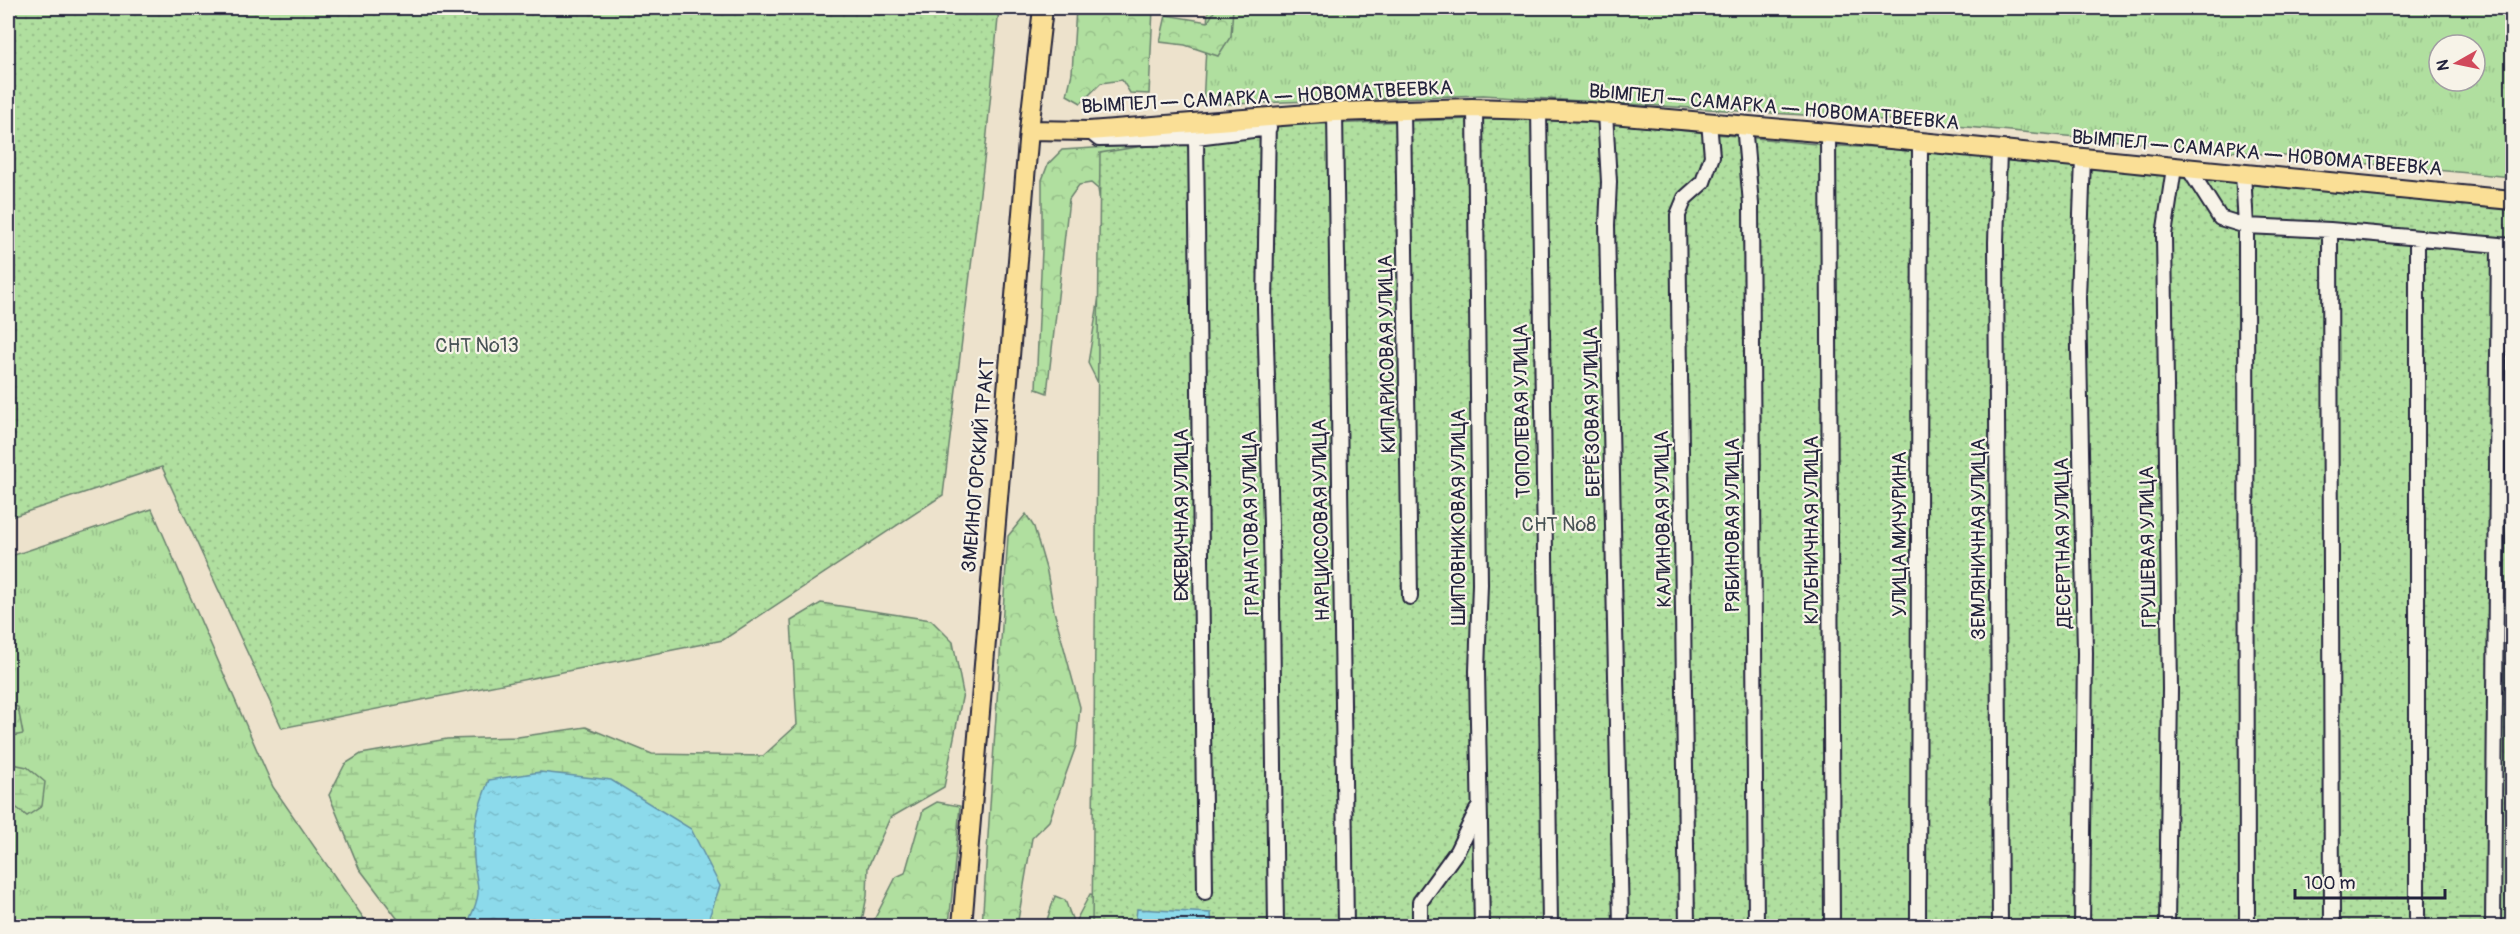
<svg xmlns="http://www.w3.org/2000/svg" width="2520" height="934" font-family="Pangolin,sans-serif">
<defs>
<pattern id="grass-tufts" width="24" height="20" patternUnits="userSpaceOnUse" patternTransform="scale(1.5)"><rect width="24" height="20" fill="#b0df9f"/><path d="M3 7l-1-3M5 7V3M7 7l1-3M15 17l-1-3M17 17v-4M19 17l1-3" fill="none" stroke="#97bf8a"/></pattern>
<pattern id="forest-crowns" width="20" height="18" patternUnits="userSpaceOnUse" patternTransform="scale(1.5)"><rect width="20" height="18" fill="#b0df9f"/><path d="M2 6a3 3 0 1 1 6 0M12 15a3 3 0 1 1 6 0" fill="none" stroke="#97bf8a"/></pattern>
<pattern id="wetland-marsh" width="20" height="14" patternUnits="userSpaceOnUse" patternTransform="scale(1.5)"><rect width="20" height="14" fill="#b0df9f"/><path d="M1 5h8M5 5V1M11 12h8M15 12V8" fill="none" stroke="#97bf8a"/></pattern>
<pattern id="park-dots" width="8" height="8" patternUnits="userSpaceOnUse" patternTransform="scale(1.5)"><rect width="8" height="8" fill="#b0df9f"/><path d="M2 2h.1M6 6h.1" fill="none" stroke="#97bf8a" stroke-width="1.8" stroke-linecap="round"/></pattern>
<pattern id="water-ripples" width="26" height="14" patternUnits="userSpaceOnUse" patternTransform="scale(1.5)"><rect width="26" height="14" fill="#8cdaeb"/><path d="M2 4q2-2 4 0t4 0M15 11q2-2 4 0t4 0" fill="none" stroke="#78bbca"/></pattern>
</defs>
<rect width="100%" height="100%" fill="#ede2cc"/>
<filter id="ink" filterUnits="userSpaceOnUse"><feTurbulence type="fractalNoise" baseFrequency=".0167" numOctaves="2"/><feDisplacementMap in="SourceGraphic" scale="12" xChannelSelector="R" yChannelSelector="G"/><feConvolveMatrix kernelMatrix="1 2 1 2 8 2 1 2 1" color-interpolation-filters="sRGB"/></filter>
<g filter="url(#ink)">
<path fill="url(#grass-tufts)" stroke="#69806d" stroke-width="1.5" fill-rule="evenodd" d="M1208 8H2512V177L1901 121 1483 95 1203 105ZM2439 45H2475V81H2439Z
M152 509 273 787 369 926H8V557Z"/>
<path fill="url(#forest-crowns)" stroke="#69806d" stroke-width="1.5" d="M1076 8H1153L1149 94 1130 93 1122 80 1101 83 1081 103 1067 95 1072 73Z
M1216 8H1233L1231 36 1218 56 1185 45 1160 42 1166 15 1208 22Z
M1186 142 1103 393 1088 363 1107 249 1098 189 1091 183 1079 185 1069 199 1047 393 1036 389 1042 249V180L1048 164 1062 150Z
M1026 514 1034 527 1047 572 1054 611 1080 707 1076 746 1049 821 1032 838 1017 926H982L1008 536Z
M8 704 18 707 23 734 8 737Z
M937 802 960 806 949 926H871L896 877 905 873 923 810Z
M1090 894 1131 903 1134 926H1045L1055 896 1065 900 1074 924Z"/>
<path fill="url(#wetland-marsh)" stroke="#69806d" stroke-width="1.5" d="M821 603 931 620 953 642 963 693 944 787 890 818 868 867 867 896 861 926H403L359 868 329 795 345 764 361 754 447 739 518 737 586 727 652 754 763 756 797 725 791 621Z
M8 763 27 767 45 782 42 806 27 816 8 801Z"/>
<path fill="url(#park-dots)" stroke="#69806d" stroke-width="1.5" d="M8 8H999L986 144 943 495 723 640 282 728 162 467 8 518Z
M1473 119 1579 120 1825 145 1998 156 2189 179 2512 208V926H1092L1100 153 1267 126Z"/>
<path fill="url(#water-ripples)" stroke="#6290a5" stroke-width="1.5" d="M540 772 611 780 691 829 720 886 706 926H474L470 918C484 888 476 888 474 859 472 829 478 807 489 780Z
M1137 909 1211 913 1212 926H1135Z"/>
<g fill="none" stroke-linecap="round" stroke-linejoin="round">
<defs>
<path id="minor" d="M1475 108 1480 584 1477 671 1482 926
M1403 110 1410 597
M1539 110 1550 926
M1335 112 1346 926
M1605 113 1609 182 1607 225 1621 926
M1268 118 1265 307 1271 525 1276 926
M1744 124 1751 204 1756 926
M1089 131 1099 139 1196 137 1269 128
M1828 133 1832 926
M1196 137 1205 892
M1999 151 1996 242 2000 926
M2189 169 2220 218 2246 226 2330 230 2499 245
M2243 173 2246 226 2247 926
M2330 230 2332 926
M2417 238V926
M1420 926V902L1457 851 1477 810
M1687 926 1678 215 1685 198 1703 182 1712 156 1709 122
M1918 926 1920 143
M2082 926 2085 653 2078 298 2083 159
M2167 926 2170 689 2164 235 2174 168
M2493 926 2499 245 2512 246"/>
<path id="major" d="M1029 130 1089 131 1335 112 1472 108 1589 112 1829 133 2512 200
M962 926 1029 130 1043 8"/>
</defs>
<use href="#minor" stroke="#22223b" stroke-width="18"/>
<use href="#major" stroke="#22223b" stroke-width="22"/>
<use href="#minor" stroke="#f7f3e8" stroke-width="14"/>
<use href="#major" stroke="#fadf96" stroke-width="18"/>
</g>
</g>
<g text-anchor="middle" dominant-baseline="central" stroke-width="4.5" stroke-linejoin="round" paint-order="stroke">
<g font-size="20" fill="#22223b" stroke="#f7f3e8">
<text transform="translate(1267 97) rotate(-3)">ВЫМПЕЛ — САМАРКА — НОВОМАТВЕЕВКА</text>
<text transform="translate(1774 107) rotate(5)">ВЫМПЕЛ — САМАРКА — НОВОМАТВЕЕВКА</text>
<text transform="translate(2257 153) rotate(5)">ВЫМПЕЛ — САМАРКА — НОВОМАТВЕЕВКА</text>
<text transform="translate(1387 354) rotate(-91)">КИПАРИСОВАЯ УЛИЦА</text>
<text transform="translate(1522 411) rotate(-91)">ТОПОЛЕВАЯ УЛИЦА</text>
<text transform="translate(1592 412) rotate(-91)">БЕРЁЗОВАЯ УЛИЦА</text>
<text transform="translate(978 465) rotate(-85)">ЗМЕИНОГОРСКИЙ ТРАКТ</text>
<text transform="translate(1181 515) rotate(-90)">ЕЖЕВИЧНАЯ УЛИЦА</text>
<text transform="translate(1458 517) rotate(-90)">ШИПОВНИКОВАЯ УЛИЦА</text>
<text transform="translate(1663 519) rotate(-91)">КАЛИНОВАЯ УЛИЦА</text>
<text transform="translate(1321 520) rotate(-91)">НАРЦИССОВАЯ УЛИЦА</text>
<text transform="translate(1251 523) rotate(-91)">ГРАНАТОВАЯ УЛИЦА</text>
<text transform="translate(1732 525) rotate(-90)">РЯБИНОВАЯ УЛИЦА</text>
<text transform="translate(1811 530) rotate(-90)">КЛУБНИЧНАЯ УЛИЦА</text>
<text transform="translate(1899 534) rotate(-90)">УЛИЦА МИЧУРИНА</text>
<text transform="translate(1978 539) rotate(-90)">ЗЕМЛЯНИЧНАЯ УЛИЦА</text>
<text transform="translate(2063 543) rotate(-91)">ДЕСЕРТНАЯ УЛИЦА</text>
<text transform="translate(2148 547) rotate(-91)">ГРУШЕВАЯ УЛИЦА</text>
</g>
<g font-size="20" fill="#465154" stroke="#f7f3e8">
<text x="477" y="345">СНТ №13</text>
<text x="1559" y="524">СНТ №8</text>
</g>
</g>
<rect width="2520" height="934" fill="none" stroke="#f7f3e8" stroke-width="30"/>
<rect x="15" y="15" width="2490" height="904" fill="none" stroke="#22223b" stroke-width="2" filter="url(#ink)"/>
<g transform="translate(2457 63) rotate(261)"><circle r="28" fill="#f7f3e8" stroke="#a29fa3" stroke-width="1.5"/>
<path d="M0-4.5L10 22L0 15L-10 22Z" fill="#d1495b"/>
<text y="-9" font-size="16" font-weight="bold" text-anchor="middle" fill="#22223b">N</text>
</g>
<path d="M2295 889v9h150v-9" fill="none" stroke="#22223b" stroke-width="3"/>
<text x="2304" y="889" font-size="18" fill="#22223b" stroke="#f7f3e8" stroke-width="4.5" paint-order="stroke">100 m</text>
</svg>
